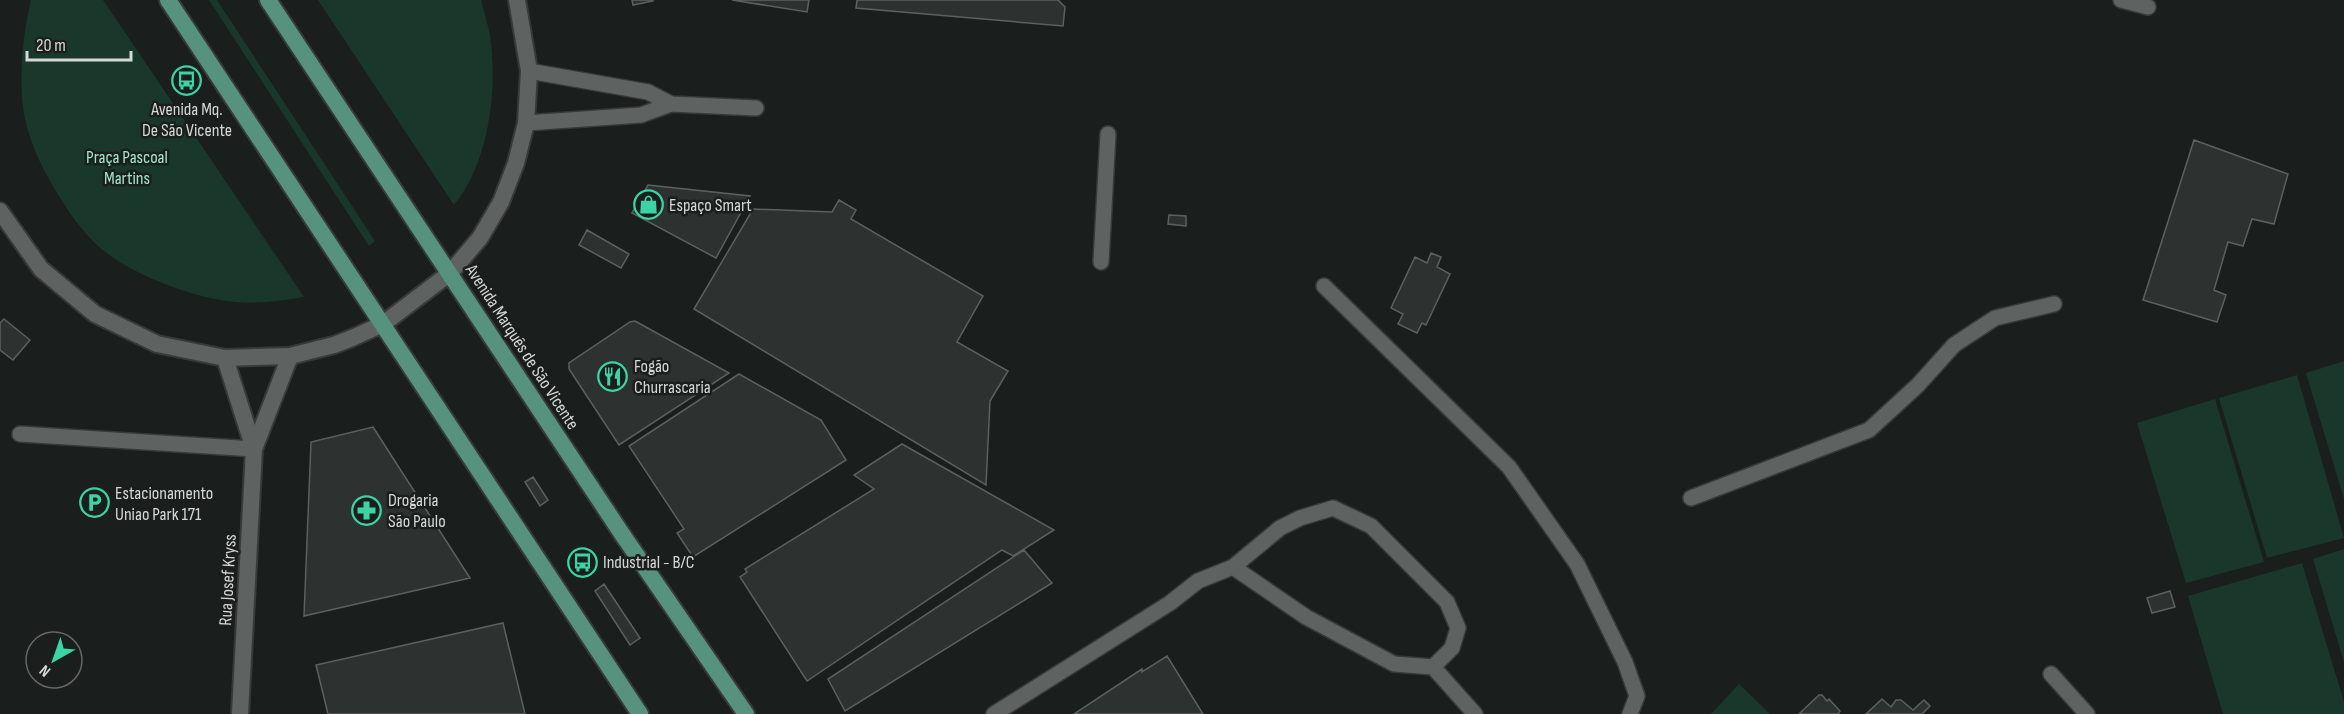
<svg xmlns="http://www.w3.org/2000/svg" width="2344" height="714" font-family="'Sofia Sans Condensed',sans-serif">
<rect width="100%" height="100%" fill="#1a1e1c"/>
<path fill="#1a372c" d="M31 0H103L304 297C281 301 259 304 236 302 194 299 120 271 92 240 77 225 65 206 54 188 40 165 27 136 23 108 19 76 23 32 31 0Z
M209 0H217L375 241 369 246Z
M318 0H481C484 12 488 24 490 36 498 89 489 163 454 205Z
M2344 361V499L2306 373Z
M2297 375 2344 538 2267 558 2219 398Z
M2215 399 2264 562 2186 583 2137 423Z
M2344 549V662L2313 559Z
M2302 563 2344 702V714H2223L2188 596Z
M1739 684 1770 714H1711Z"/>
<path fill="#2d3230" stroke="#5b615e" stroke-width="1.5" d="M632 0H653V1L633 5Z
M732 0H809L807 12Z
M857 0H1058L1065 7 1063 26 856 8Z
M2194 140 2288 174 2274 224 2252 219 2243 246 2228 242 2214 290 2226 295 2217 322 2143 300Z
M648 185 750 196 716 258 632 213Z
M839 200 856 210 851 219 983 296 957 342 1008 371 990 401 986 485 694 309 753 209 832 212Z
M1169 215 1186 216V226L1168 224Z
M587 230 629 254 621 268 579 245Z
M1431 253 1441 257 1437 267 1450 274 1426 325 1422 323 1417 333 1398 324 1403 314 1391 308 1415 257 1427 263Z
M4 319 30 340 13 360 0 350V323Z
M635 321 729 373 619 445 569 369V363L630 322Z
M739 374 821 420 846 460 693 557 677 533 684 529 629 446Z
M373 427 470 578 304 616 311 442Z
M902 444 1054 530 1013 556 1002 550 807 681 740 577 747 572 745 569 874 489 854 475Z
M533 477 548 500 540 506 525 482Z
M1024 550 1052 583 845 711 828 679Z
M604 584 640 638 630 645 595 591Z
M2170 591 2175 607 2152 613 2147 598Z
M503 623 525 714H328L316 665Z
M1167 656 1203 714H1074L1142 669V672Z
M1819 695H1822L1827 701 1829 699 1840 711 1838 714H1799Z
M1882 699 1891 707 1896 700H1901L1913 710 1924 700 1930 706 1922 714H1866Z"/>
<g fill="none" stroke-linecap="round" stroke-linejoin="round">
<defs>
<path id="service" d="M2121 0 2148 7
M529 71 648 92 671 104
M526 123 641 115 671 104 756 108
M1101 262 1108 134
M1324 286 1509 467 1577 564 1625 662 1637 696 1630 714
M20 434 254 449
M1691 498 1869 430 1918 385 1954 345 1995 318 2054 304
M1433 667 1475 714
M2051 674 2087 714
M994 714 1170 603 1198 581 1233 567 1280 528 1300 518 1333 508 1371 526 1447 602 1458 628 1452 648 1433 667 1394 664 1306 617 1233 567"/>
<path id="minor" d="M225 358 254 449
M240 714 254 449 290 356"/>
<path id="tertiary" d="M0 211 41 269 95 314 157 344 225 358 290 356 334 345 352 338 383 324 450 273 480 238 501 202 516 163 526 123 529 71 517 0"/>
<path id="primary" d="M168 0 640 714
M268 0 622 534 746 714"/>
</defs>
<use href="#service" stroke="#373a39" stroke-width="18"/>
<use href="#minor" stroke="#373a39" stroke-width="20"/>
<use href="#tertiary" stroke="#373a39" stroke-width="20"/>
<use href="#primary" stroke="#373a39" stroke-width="20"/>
<use href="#service" stroke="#5e6361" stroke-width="15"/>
<use href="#minor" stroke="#5e6361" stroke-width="16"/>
<use href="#tertiary" stroke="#5e6361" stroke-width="16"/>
<use href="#primary" stroke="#56927d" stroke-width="16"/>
</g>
<defs>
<symbol id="bus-ring" viewBox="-11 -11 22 22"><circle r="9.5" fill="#1a1e1c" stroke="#3cd4a4" stroke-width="1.5"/><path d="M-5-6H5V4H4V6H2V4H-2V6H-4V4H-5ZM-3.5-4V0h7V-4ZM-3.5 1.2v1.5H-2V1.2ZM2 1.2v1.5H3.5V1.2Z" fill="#3cd4a4"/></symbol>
<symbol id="shop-ring" viewBox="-11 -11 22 22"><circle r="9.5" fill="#1a1e1c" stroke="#3cd4a4" stroke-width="1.5"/><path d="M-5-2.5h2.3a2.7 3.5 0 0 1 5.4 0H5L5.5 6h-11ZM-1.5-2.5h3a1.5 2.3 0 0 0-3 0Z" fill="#3cd4a4"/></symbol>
<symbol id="restaurant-ring" viewBox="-11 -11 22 22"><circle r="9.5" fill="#1a1e1c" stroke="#3cd4a4" stroke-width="1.5"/><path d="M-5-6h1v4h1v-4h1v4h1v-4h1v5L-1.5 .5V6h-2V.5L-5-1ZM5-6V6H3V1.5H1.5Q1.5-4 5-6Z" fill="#3cd4a4"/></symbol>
<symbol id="parking-ring" viewBox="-11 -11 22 22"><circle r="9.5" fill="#1a1e1c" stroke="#3cd4a4" stroke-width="1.5"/><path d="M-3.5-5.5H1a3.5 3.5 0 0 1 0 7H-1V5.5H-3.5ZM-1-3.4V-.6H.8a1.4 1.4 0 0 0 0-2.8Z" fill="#3cd4a4"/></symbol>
<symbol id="pharmacy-ring" viewBox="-11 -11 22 22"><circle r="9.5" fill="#1a1e1c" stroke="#3cd4a4" stroke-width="1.5"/><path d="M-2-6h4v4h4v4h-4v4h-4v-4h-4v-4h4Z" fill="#3cd4a4"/></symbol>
</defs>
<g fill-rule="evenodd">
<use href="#bus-ring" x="170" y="64" width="33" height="33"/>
<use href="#shop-ring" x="632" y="188" width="33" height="33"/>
<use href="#restaurant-ring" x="596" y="360" width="33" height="33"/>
<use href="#parking-ring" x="78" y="486" width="33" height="33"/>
<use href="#pharmacy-ring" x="350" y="494" width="33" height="33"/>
<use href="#bus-ring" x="566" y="546" width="33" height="33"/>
</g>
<g text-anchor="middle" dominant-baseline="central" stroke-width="5" stroke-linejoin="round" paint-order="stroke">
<g font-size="18" fill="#d5d8d7" stroke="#1a1e1c" text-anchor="start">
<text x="187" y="109" text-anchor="middle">Avenida Mq.<tspan x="187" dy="21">De São Vicente</tspan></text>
<text x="669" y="205">Espaço Smart</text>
<text x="634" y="366">Fogão<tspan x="634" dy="21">Churrascaria</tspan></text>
<text x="115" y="493">Estacionamento<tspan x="115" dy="21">Uniao Park 171</tspan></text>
<text x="388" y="500">Drogaria<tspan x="388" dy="21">São Paulo</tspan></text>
<text x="603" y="562">Industrial - B/C</text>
</g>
<g font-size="18" fill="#a0e7ca" stroke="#1a1e1c">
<text x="127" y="157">Praça Pascoal<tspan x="127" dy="21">Martins</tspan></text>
</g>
<g font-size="18" fill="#d5d8d7" stroke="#1a1e1c">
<text transform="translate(522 347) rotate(57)">Avenida Marquês de São Vicente</text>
<text transform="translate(228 580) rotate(-87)">Rua Josef Kryss</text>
</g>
</g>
<g transform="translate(54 660) rotate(220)"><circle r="28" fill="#1a1e1c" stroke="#656867" stroke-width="1.5"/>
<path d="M0-4.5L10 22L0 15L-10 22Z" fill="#3cd4a4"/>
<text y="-9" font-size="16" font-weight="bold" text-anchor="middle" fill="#d5d8d7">N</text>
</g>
<path d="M27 51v9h104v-9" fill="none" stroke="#d5d8d7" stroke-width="3"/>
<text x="36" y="51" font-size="18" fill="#d5d8d7" stroke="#1a1e1c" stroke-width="4.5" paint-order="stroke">20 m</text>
</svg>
